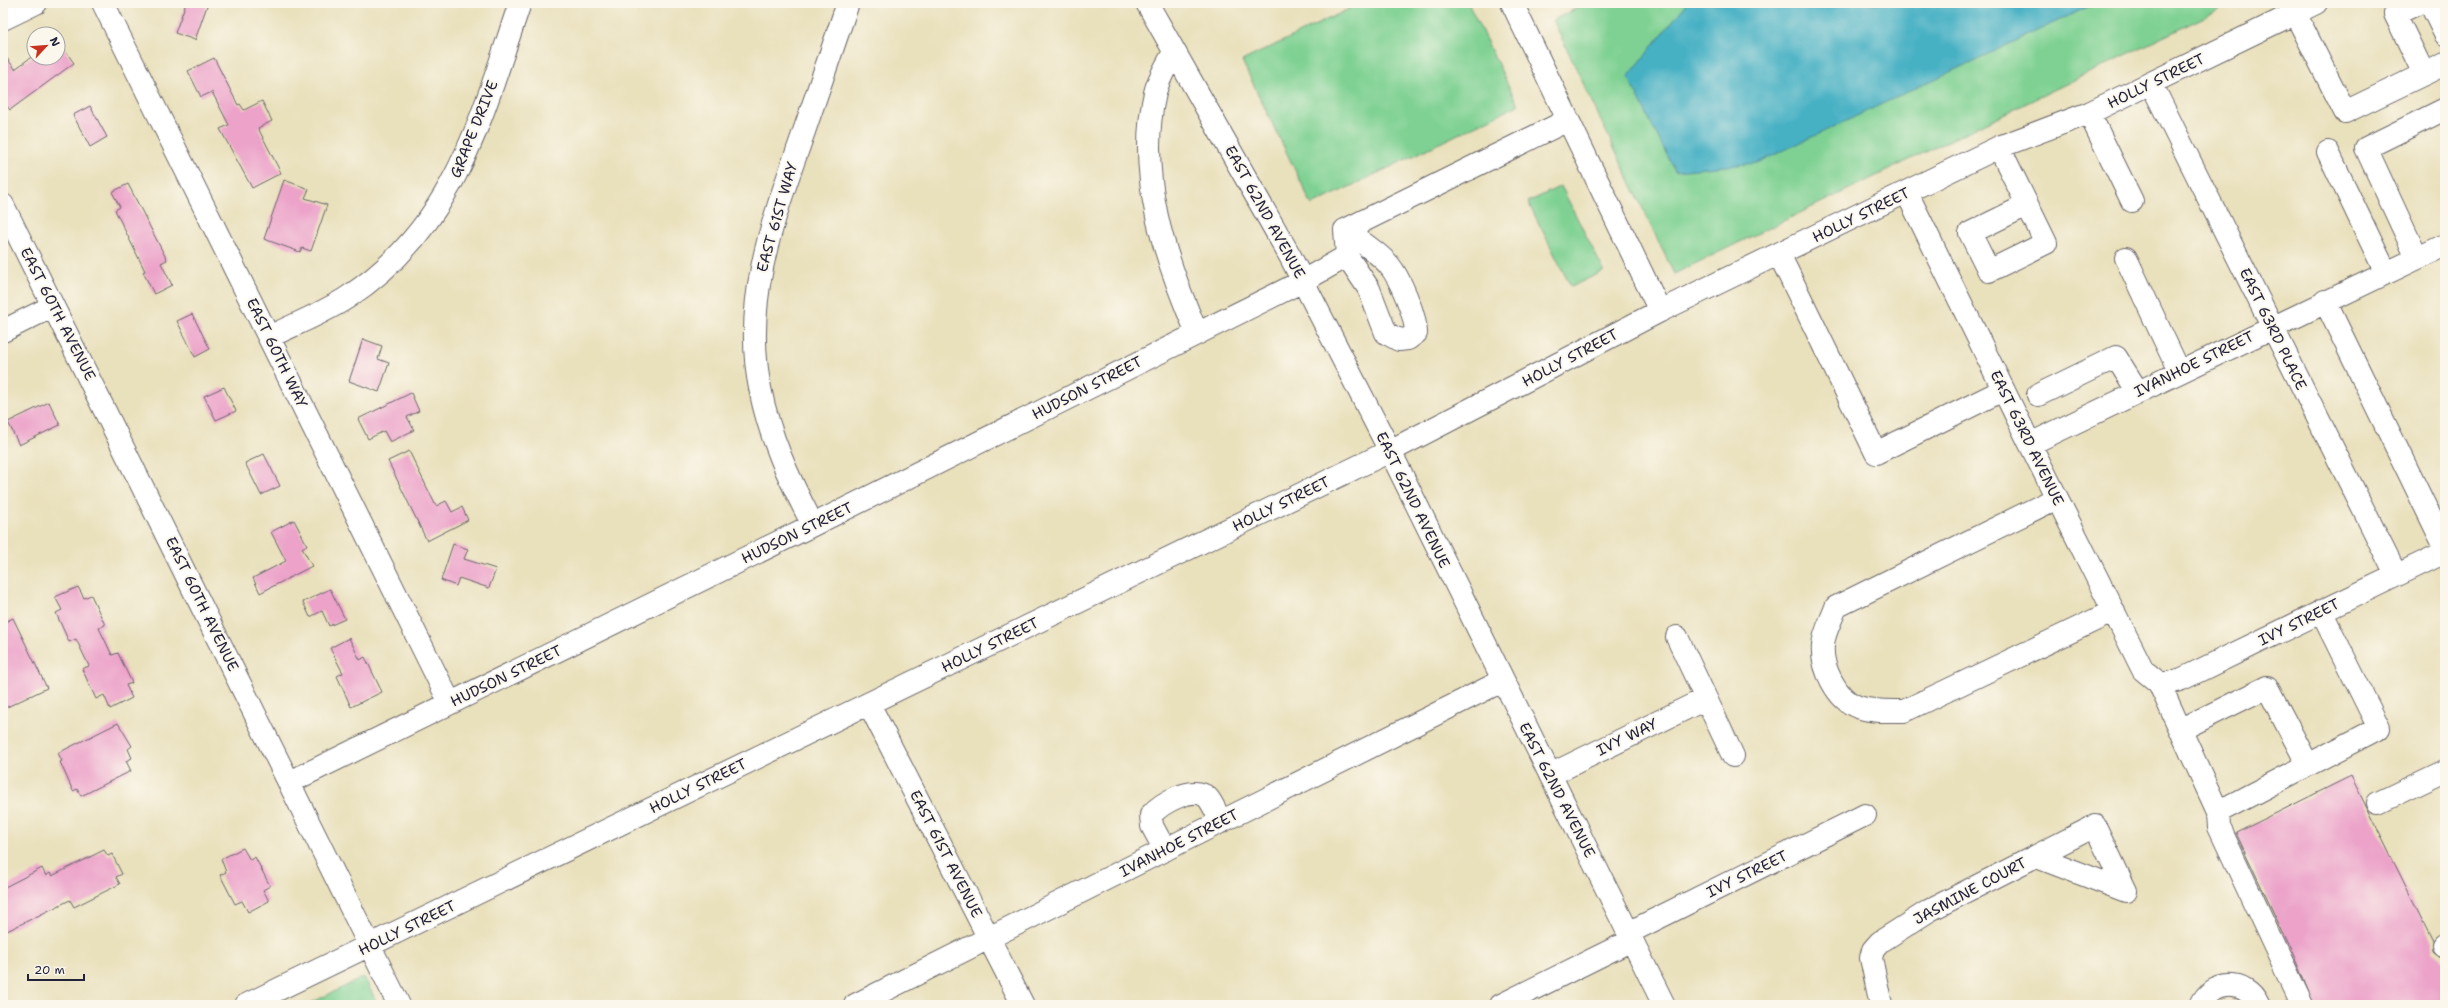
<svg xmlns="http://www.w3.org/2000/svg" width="2448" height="1008" font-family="'Shantell Sans',sans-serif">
<rect width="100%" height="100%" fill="#fbf7ec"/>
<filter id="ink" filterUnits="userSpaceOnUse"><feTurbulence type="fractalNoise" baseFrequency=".025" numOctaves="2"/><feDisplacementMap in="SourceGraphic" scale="8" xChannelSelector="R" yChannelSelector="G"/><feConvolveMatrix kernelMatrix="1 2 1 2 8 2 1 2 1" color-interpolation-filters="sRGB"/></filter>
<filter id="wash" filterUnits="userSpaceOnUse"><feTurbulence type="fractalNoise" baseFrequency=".012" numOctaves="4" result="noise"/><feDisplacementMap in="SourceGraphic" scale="16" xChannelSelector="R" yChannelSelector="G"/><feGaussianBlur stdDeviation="0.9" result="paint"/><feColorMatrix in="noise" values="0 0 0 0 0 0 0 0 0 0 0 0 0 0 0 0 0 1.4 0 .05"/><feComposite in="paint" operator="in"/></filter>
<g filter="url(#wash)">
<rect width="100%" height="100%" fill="#e9e0bc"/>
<path fill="#7fd193" stroke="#507a67" d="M1361 3H1468L1518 105 1312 205 1242 61Z
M1588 3H2233L1674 274 1553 20Z
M1561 186 1604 271 1571 287 1528 202Z
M364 977 378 1005H307Z"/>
<path fill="#46b1c4" stroke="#346a80" d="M1687 3H2096L1757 163 1675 171 1628 77Z"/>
<g id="blocks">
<path fill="#eca2c9" d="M186 3H208L195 40 175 33Z
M58 41 74 63 10 110 3 101V53L15 69 34 55V58H58Z
M214 58 238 105 240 104 244 110 262 101 272 121 258 128 281 173 252 188 220 129 229 125 212 92 201 97 188 71Z
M90 106 107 137 90 147 73 115Z
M284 180 309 189 305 198 327 205 311 251 302 248 300 252 264 239Z
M128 184 167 260 161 263 172 285 154 294 143 272 145 271 115 210 120 207 112 192Z
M192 314 210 349 195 357 177 321Z
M363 339 382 346 378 359 389 363 379 392 349 381Z
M224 387 236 411 216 420 204 396Z
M411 393 419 411 407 417 414 430 390 442 384 431 368 439 358 419Z
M49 402 60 425 19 445 8 422Z
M409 451 436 506 446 501 452 512 462 507 468 520 427 541 388 461Z
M264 454 280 486 261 495 245 463Z
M294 520 307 545 302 548 312 566 260 593 253 578 286 561 271 532Z
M453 544 468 549 464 559 496 569 489 588 459 578 456 586 441 580Z
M78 587 84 598 91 595 105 625 99 628 112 655 118 653 132 683 126 685 132 698 110 709 104 695 96 699 82 669 89 666 76 639 69 642 56 613 62 610 55 597Z
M330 589 345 619 329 626 322 611 310 617 303 602Z
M13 618 47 688 3 709V623Z
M349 638 360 660 365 657 382 692 351 707 337 676 343 673 330 648Z
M118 723 132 746 128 749 132 758 126 761 131 771 81 796 77 789 73 791 60 762 62 761 58 753Z
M2351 776 2433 941V952L2441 958 2445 965V1005H2314L2293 954 2236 833Z
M243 848 250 860 255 857 270 886 263 890 269 901 248 912 242 901 235 904 220 875 226 872 221 859Z
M104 850 108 856 112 854 122 874 116 877 120 884 74 907 70 900 3 933V888L42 868 46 876 50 873 52 876Z"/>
</g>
</g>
<g filter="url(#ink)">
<use href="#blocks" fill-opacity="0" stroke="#686468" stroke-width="1"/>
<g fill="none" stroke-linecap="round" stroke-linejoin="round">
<defs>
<path id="minor" d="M103 3 450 703
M1147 3 1290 256 1390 451 1664 1005
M1512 3 1660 311
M2419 3 2395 14 2424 74
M2430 3 2445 34
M2295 13 2345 112 2445 64
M3 19 36 3
M1174 52C1167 65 1158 79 1155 93 1136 175 1165 259 1197 333
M2151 83 2396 575
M2089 113 2132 201
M1999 147 2046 243 1989 271 1970 233 2027 205
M2328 152 2386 273
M1907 193 2030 444 2143 670 2159 683H2169L2182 679 2445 552
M3 205 399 1005
M1345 230C1359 241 1377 251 1389 265 1400 278 1416 316 1416 333L1408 339 1399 340 1386 333 1369 289 1347 256
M1779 254 1876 453 2003 390
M2126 258 2179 371
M2417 258 2366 148 2445 109
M2325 301 2445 547
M3 331 53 306
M269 337C295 324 324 313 348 297 456 226 481 117 520 3
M2038 395 2116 357 2138 392
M2030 444 2445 245
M2057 498 1836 607C1832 619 1823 634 1823 646 1821 667 1837 700 1858 707 1872 712 1889 711 1904 711L2114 611
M813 525C790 481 769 437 760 388 743 304 771 224 799 146 815 98 832 51 848 3
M1677 637 1733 756
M2159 683 2218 812 2379 728 2321 611
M869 704 1023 1005
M2180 730 2267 687 2308 765
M1550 775 1705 699
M290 782 813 525 1303 281 1347 256 1345 230 1568 120
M2378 803 2445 771
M2218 812 2219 827 2302 1005
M1165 850 1152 826 1151 815C1161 803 1193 785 1207 797 1213 803 1217 815 1221 822
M2037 857 2126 891
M1628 933 1865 815
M2444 946H2445
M246 1005 1390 451 1660 311 1999 147 2089 113 2316 3
M855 1005 1502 681
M1501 1005 1632 940
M1881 1005 1871 958 1873 950 1880 942 1930 910 2095 826 2126 891
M2201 1005C2212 980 2246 979 2258 1005"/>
</defs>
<use href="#minor" stroke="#686468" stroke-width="24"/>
<use href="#minor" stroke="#fff" stroke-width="22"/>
</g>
</g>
<g text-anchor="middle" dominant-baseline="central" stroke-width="4" stroke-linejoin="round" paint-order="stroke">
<g font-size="15" fill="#22223b" stroke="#fbf7ec">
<text transform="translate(2156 81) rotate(-26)">HOLLY STREET</text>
<text transform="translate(474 129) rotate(-68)">GRAPE DRIVE</text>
<text transform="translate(1265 212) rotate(61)">EAST 62ND AVENUE</text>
<text transform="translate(1861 215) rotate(-26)">HOLLY STREET</text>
<text transform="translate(777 217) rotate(-74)">EAST 61ST WAY</text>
<text transform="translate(58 314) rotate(63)">EAST 60TH AVENUE</text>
<text transform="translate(2273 329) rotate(64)">EAST 63RD PLACE</text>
<text transform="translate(277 353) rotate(64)">EAST 60TH WAY</text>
<text transform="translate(1570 358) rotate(-28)">HOLLY STREET</text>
<text transform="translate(2194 364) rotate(-26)">IVANHOE STREET</text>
<text transform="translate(1087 388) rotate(-27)">HUDSON STREET</text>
<text transform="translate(2027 438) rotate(64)">EAST 63RD AVENUE</text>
<text transform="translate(1413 500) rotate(64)">EAST 62ND AVENUE</text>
<text transform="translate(1281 504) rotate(-26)">HOLLY STREET</text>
<text transform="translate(797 533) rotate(-26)">HUDSON STREET</text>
<text transform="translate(202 604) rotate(64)">EAST 60TH AVENUE</text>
<text transform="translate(2299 622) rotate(-26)">IVY STREET</text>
<text transform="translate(990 645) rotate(-26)">HOLLY STREET</text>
<text transform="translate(506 676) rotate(-26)">HUDSON STREET</text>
<text transform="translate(1627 737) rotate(-26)">IVY WAY</text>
<text transform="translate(698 786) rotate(-26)">HOLLY STREET</text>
<text transform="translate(1557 790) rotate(63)">EAST 62ND AVENUE</text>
<text transform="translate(1179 843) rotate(-27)">IVANHOE STREET</text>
<text transform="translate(946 854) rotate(63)">EAST 61ST AVENUE</text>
<text transform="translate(1747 874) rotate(-26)">IVY STREET</text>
<text transform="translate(1970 891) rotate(-28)">JASMINE COURT</text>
<text transform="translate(407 928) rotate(-26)">HOLLY STREET</text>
</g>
</g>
<rect width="2448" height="1008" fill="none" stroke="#fbf7ec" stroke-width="16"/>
<g transform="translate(46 46) rotate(64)"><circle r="19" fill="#fbf7ec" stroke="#a4a2a5"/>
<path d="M0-3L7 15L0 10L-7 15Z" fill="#c8321e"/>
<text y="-6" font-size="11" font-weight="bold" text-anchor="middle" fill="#22223b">N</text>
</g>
<path d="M28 974v6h56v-6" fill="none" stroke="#22223b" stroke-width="2"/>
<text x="34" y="974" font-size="12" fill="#22223b" stroke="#fbf7ec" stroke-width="3" paint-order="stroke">20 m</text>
</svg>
